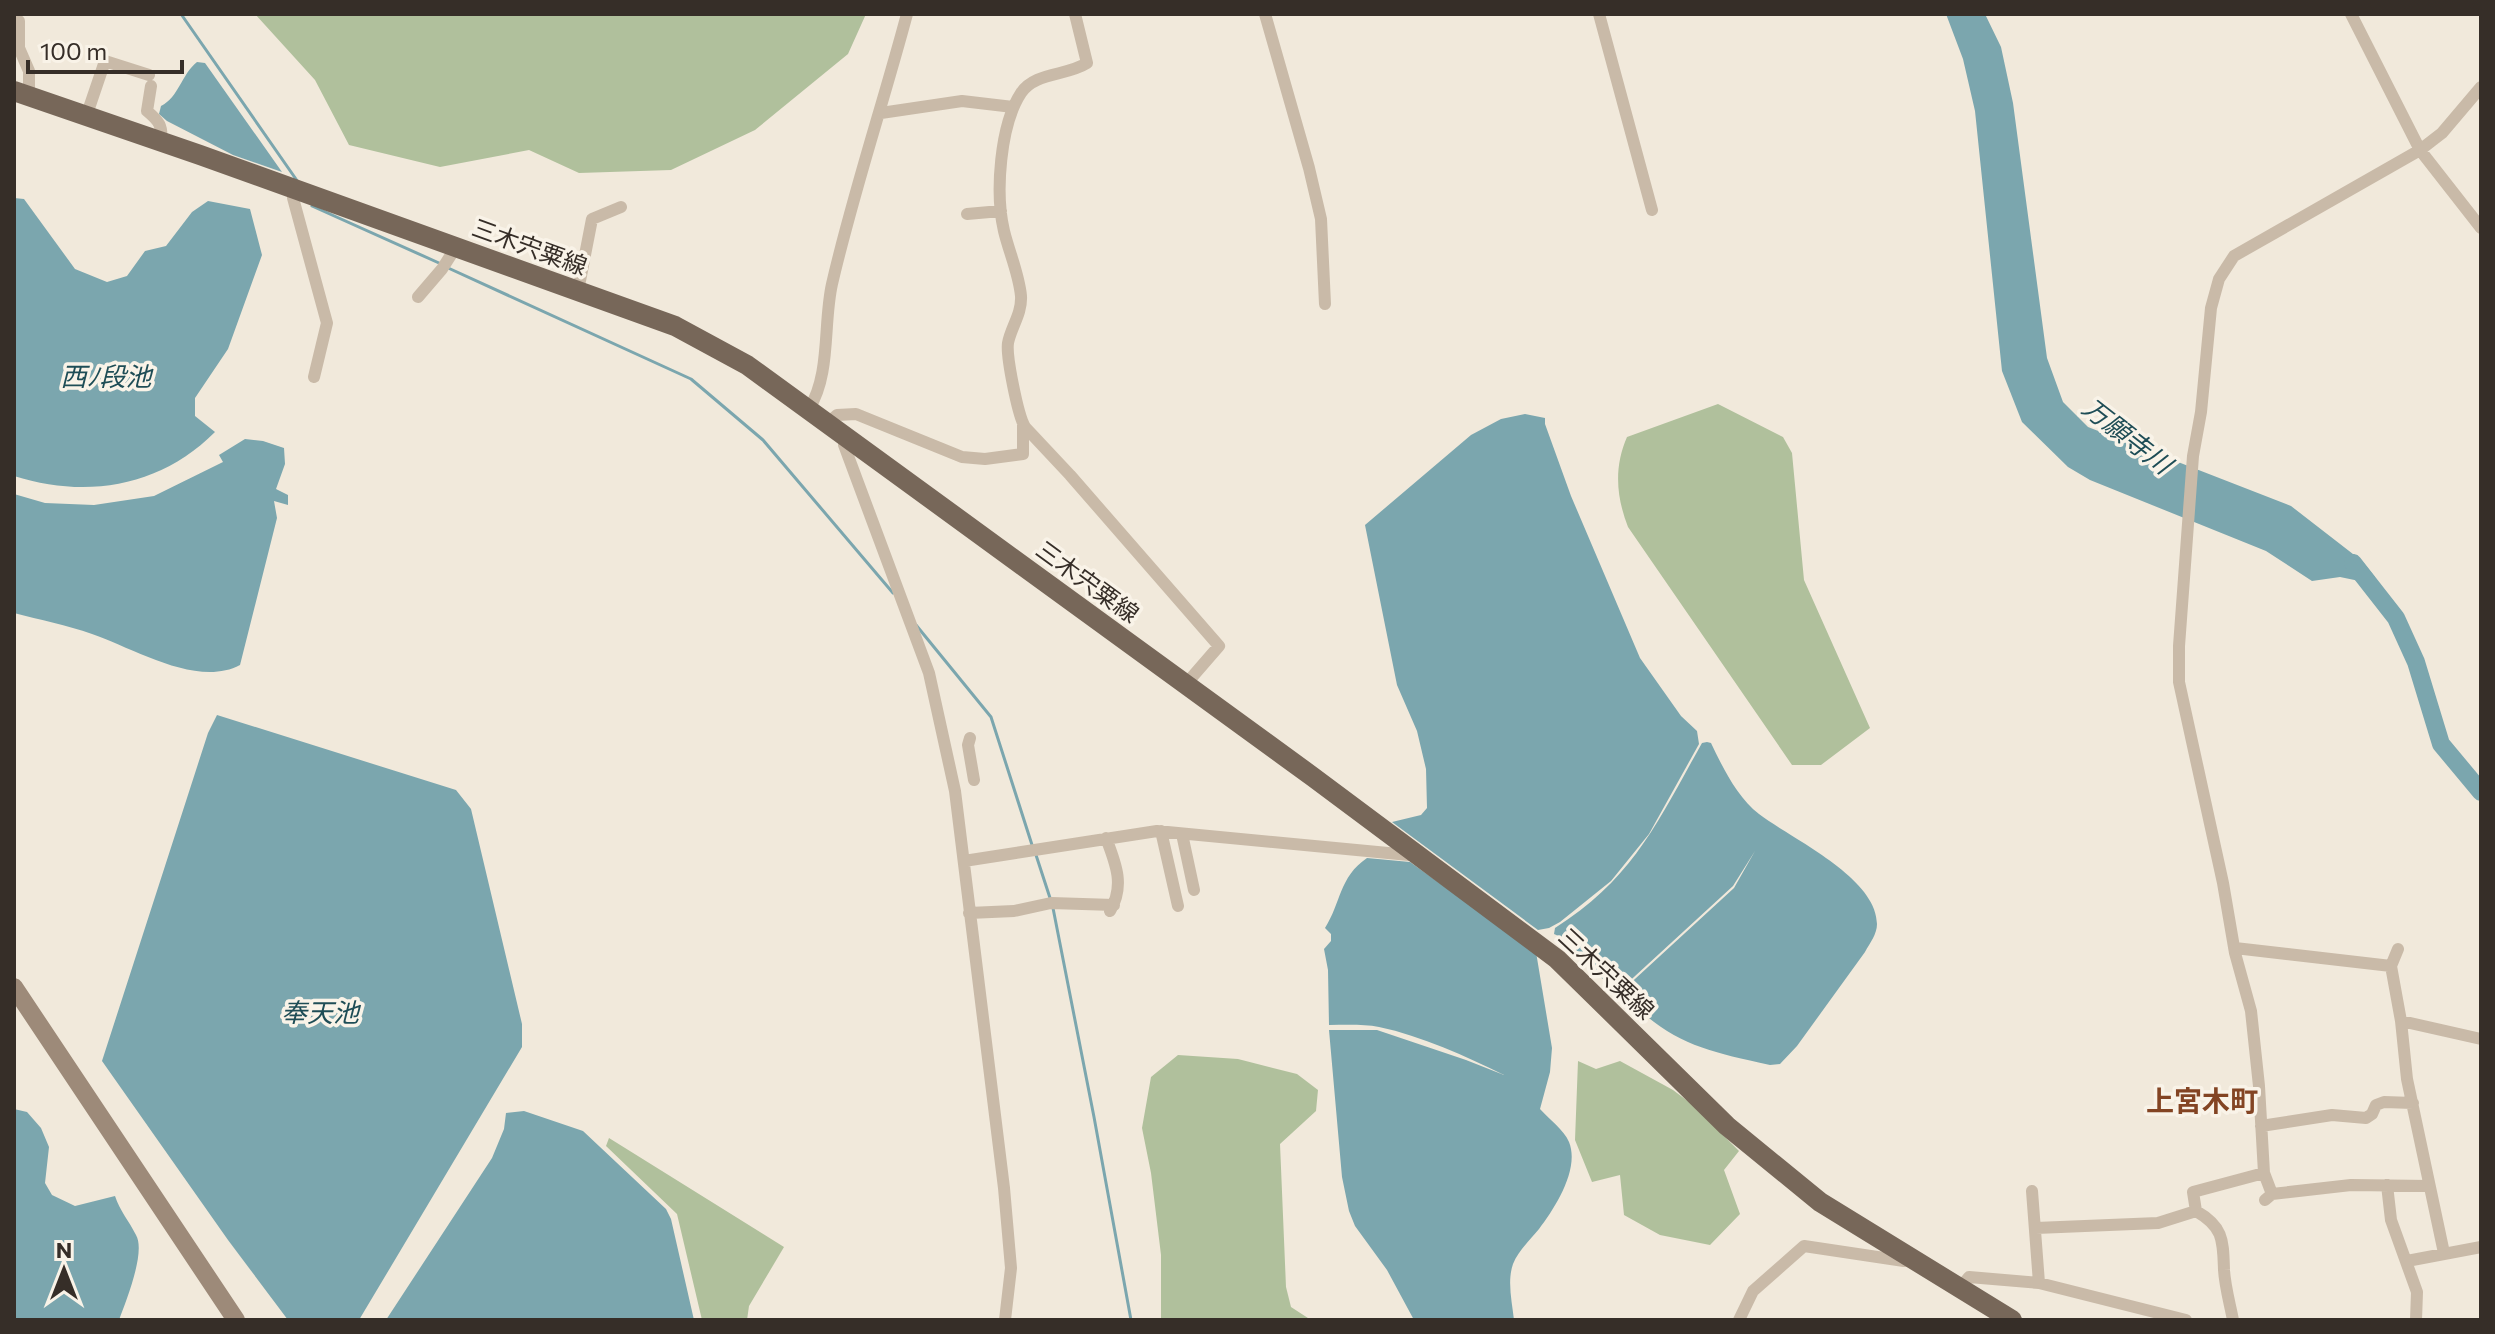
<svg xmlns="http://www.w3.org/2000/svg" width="2495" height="1334" font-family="Commissioner,'Noto Sans JP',sans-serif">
<rect width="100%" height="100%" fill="#f1e9db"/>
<path fill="#b0c09c" d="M255 14H866L848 54 755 130 671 170 579 173 529 150 440 167 349 145 315 80Z
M1718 404 1783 437 1792 453 1804 580 1870 728 1821 765H1792L1628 527C1616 496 1614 467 1627 437Z
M1178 1055 1238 1059 1297 1074 1318 1090 1316 1111 1280 1144 1286 1287 1291 1307 1311 1320H1161V1255L1151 1173 1142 1128 1151 1077Z
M1578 1061 1596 1069 1620 1061 1673 1090 1693 1105 1739 1151 1724 1170 1740 1214 1710 1245 1660 1235 1624 1215 1620 1175 1592 1182 1575 1140Z
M609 1138 784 1247 749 1306 747 1320H702L677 1214 606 1146Z"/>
<path fill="#7ba6ae" d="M1946 14H1985L2001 47 2013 103 2047 358 2063 402 2088 427 2291 506 2362 561 2375 577 2369 583 2340 577 2312 581 2266 551 2090 480 2068 467 2022 422 2002 371 1975 111 1963 59Z
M197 62 205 63 282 172 233 155 167 121 159 114 161 106C179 97 181 75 197 62Z
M14 198 24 199 75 269 107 282 127 276 145 251 166 246 192 212 208 201 250 209 262 255 228 349 195 398V416L215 432C160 487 87 499 14 476Z
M1525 414 1545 418V424L1571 496 1640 658 1681 716 1697 731 1699 744 1649 834 1611 881 1560 922 1549 928 1538 930 1392 822 1421 815 1427 808 1426 769 1417 731 1397 685 1365 525 1471 435 1501 419Z
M245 439 263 441 284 448 285 464 276 489 288 495V505L274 501 277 518 240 665C197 688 133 648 92 634 67 625 40 620 14 613V494L45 503 94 505 154 496 223 462 219 455Z
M217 715 456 790 471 809 522 1024V1047L359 1320H288L228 1240 102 1061 208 733Z
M1707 742 1711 743C1723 768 1737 797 1759 814 1790 838 1877 877 1877 924 1877 934 1870 943 1865 952L1797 1046 1780 1064 1770 1065C1703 1050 1674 1045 1623 995V990L1734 888 1755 851 1733 886 1622 988 1612 987 1566 947 1563 938 1554 934 1555 928C1634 878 1658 821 1702 743Z
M1367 858 1410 862 1536 952 1552 1048 1550 1072 1540 1109C1549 1119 1564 1130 1569 1142 1580 1169 1555 1208 1539 1229 1531 1239 1518 1251 1513 1264 1507 1281 1512 1302 1514 1320H1414L1387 1270 1355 1226 1349 1211 1342 1177 1329 1030H1377L1466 1060 1504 1075C1465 1056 1422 1036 1379 1027 1364 1024 1345 1025 1329 1025L1328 970 1324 949 1331 941V934L1325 928C1341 903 1339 877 1367 858Z
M14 1109 27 1112 41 1128 49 1147 45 1183 52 1195 75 1206 115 1196C120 1211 129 1221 136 1235 146 1252 126 1301 119 1320H14Z
M524 1111 583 1131 666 1209 671 1219 694 1320H386L492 1158 504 1129 506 1113Z"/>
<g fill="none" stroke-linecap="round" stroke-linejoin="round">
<path stroke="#7ba6ae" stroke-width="3" d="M181 14 298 182
M312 206 439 263
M446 267 691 379 763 440 893 593
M916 625 991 717 1033 848
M1036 855 1051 901
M1053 908 1094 1117 1131 1320"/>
<path stroke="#7ba6ae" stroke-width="18" d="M2353 563 2396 618 2416 662 2441 744 2481 792"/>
<path stroke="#c9baa8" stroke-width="12" d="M1075 14 1087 63C1067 76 1035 72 1021 93 1000 125 995 193 1004 231 1009 252 1019 274 1021 296 1022 314 1011 327 1008 343 1006 356 1018 416 1025 427L1070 475 1219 646 1186 684
M1265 14 1309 168 1321 219 1325 304
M1599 14 1652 210
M2351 14 2420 150 2481 228
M19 21V48L29 71V96
M151 86 147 111C159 121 163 126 161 142
M881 113 962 101 1013 107
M86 117 105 61 149 75
M295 190 293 198 327 323 314 377
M967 214 1001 211
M578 291 592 219 621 207
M418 297 442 269 456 247
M809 409C831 374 823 324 832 284 853 193 883 104 907 14
M828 423 837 415 856 414 962 457 985 459 1023 454V425
M848 438 844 445 929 673 955 791 1004 1188 1011 1268 1005 1320
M970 738 968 745 974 780
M1161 831 1178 906
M1182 834 1194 890
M1106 838C1116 864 1125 886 1110 911
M964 861 1157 831 1409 855 1416 854
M969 913 1014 911 1051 903 1114 905
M2235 948 2391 966
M2398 949 2391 966 2401 1021 2407 1079 2444 1253
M2401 1021 2481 1039
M2261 1126 2332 1115 2366 1118 2372 1114 2376 1105 2384 1102 2413 1103
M2387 1185 2391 1220 2417 1292 2416 1320
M2032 1191 2039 1283
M2272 1194 2264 1173 2259 1086 2251 1011 2235 953 2223 883 2179 682V646L2193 456 2201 412 2211 308 2219 279 2234 256 2420 150 2442 133 2481 87
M2265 1200 2272 1194 2351 1185 2429 1186
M2196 1211C2224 1227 2223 1241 2224 1270 2225 1287 2230 1304 2233 1320
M2036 1228 2158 1223 2196 1211 2193 1192 2264 1173
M2407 1261 2481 1247
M1960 1288 1969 1277 2039 1283 2186 1320
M1739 1320 1753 1291 1804 1246 1904 1261 1910 1259"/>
<path stroke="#9d8a79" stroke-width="18" d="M14 987 236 1320"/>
<path stroke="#776759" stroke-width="20" d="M14 91 200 155 675 326 747 365 1313 777 1557 959 1727 1126 1820 1202 2012 1320"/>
</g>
<g text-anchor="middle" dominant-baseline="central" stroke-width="7" stroke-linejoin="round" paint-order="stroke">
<g font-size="24" fill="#362e28" stroke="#f9f3e8">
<text transform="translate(530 246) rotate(20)">三木宍粟線</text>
<text transform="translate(1088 581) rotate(36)">三木宍粟線</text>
<text transform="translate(1607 973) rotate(43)">三木宍粟線</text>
</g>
<g font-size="26" font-style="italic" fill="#1e4d56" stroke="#f9f3e8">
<text x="106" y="375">西ﾉ段池</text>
<text transform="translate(2128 435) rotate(38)">万願寺川</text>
<text x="320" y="1011">奉天池</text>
</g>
<g font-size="28" font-weight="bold" fill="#834423" stroke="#f9f3e8">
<text x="2202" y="1100">上宮木町</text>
</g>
</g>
<rect width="2495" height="1334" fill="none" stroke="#362e28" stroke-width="32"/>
<g transform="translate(64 1270)" stroke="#f9f3e8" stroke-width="6" paint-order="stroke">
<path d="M0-6L14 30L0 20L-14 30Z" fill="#362e28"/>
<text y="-12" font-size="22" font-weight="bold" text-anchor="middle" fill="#362e28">N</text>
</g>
<path d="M28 60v12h154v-12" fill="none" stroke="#362e28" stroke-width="4"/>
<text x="40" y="60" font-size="24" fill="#362e28" stroke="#f9f3e8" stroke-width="6" paint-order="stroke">100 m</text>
</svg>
